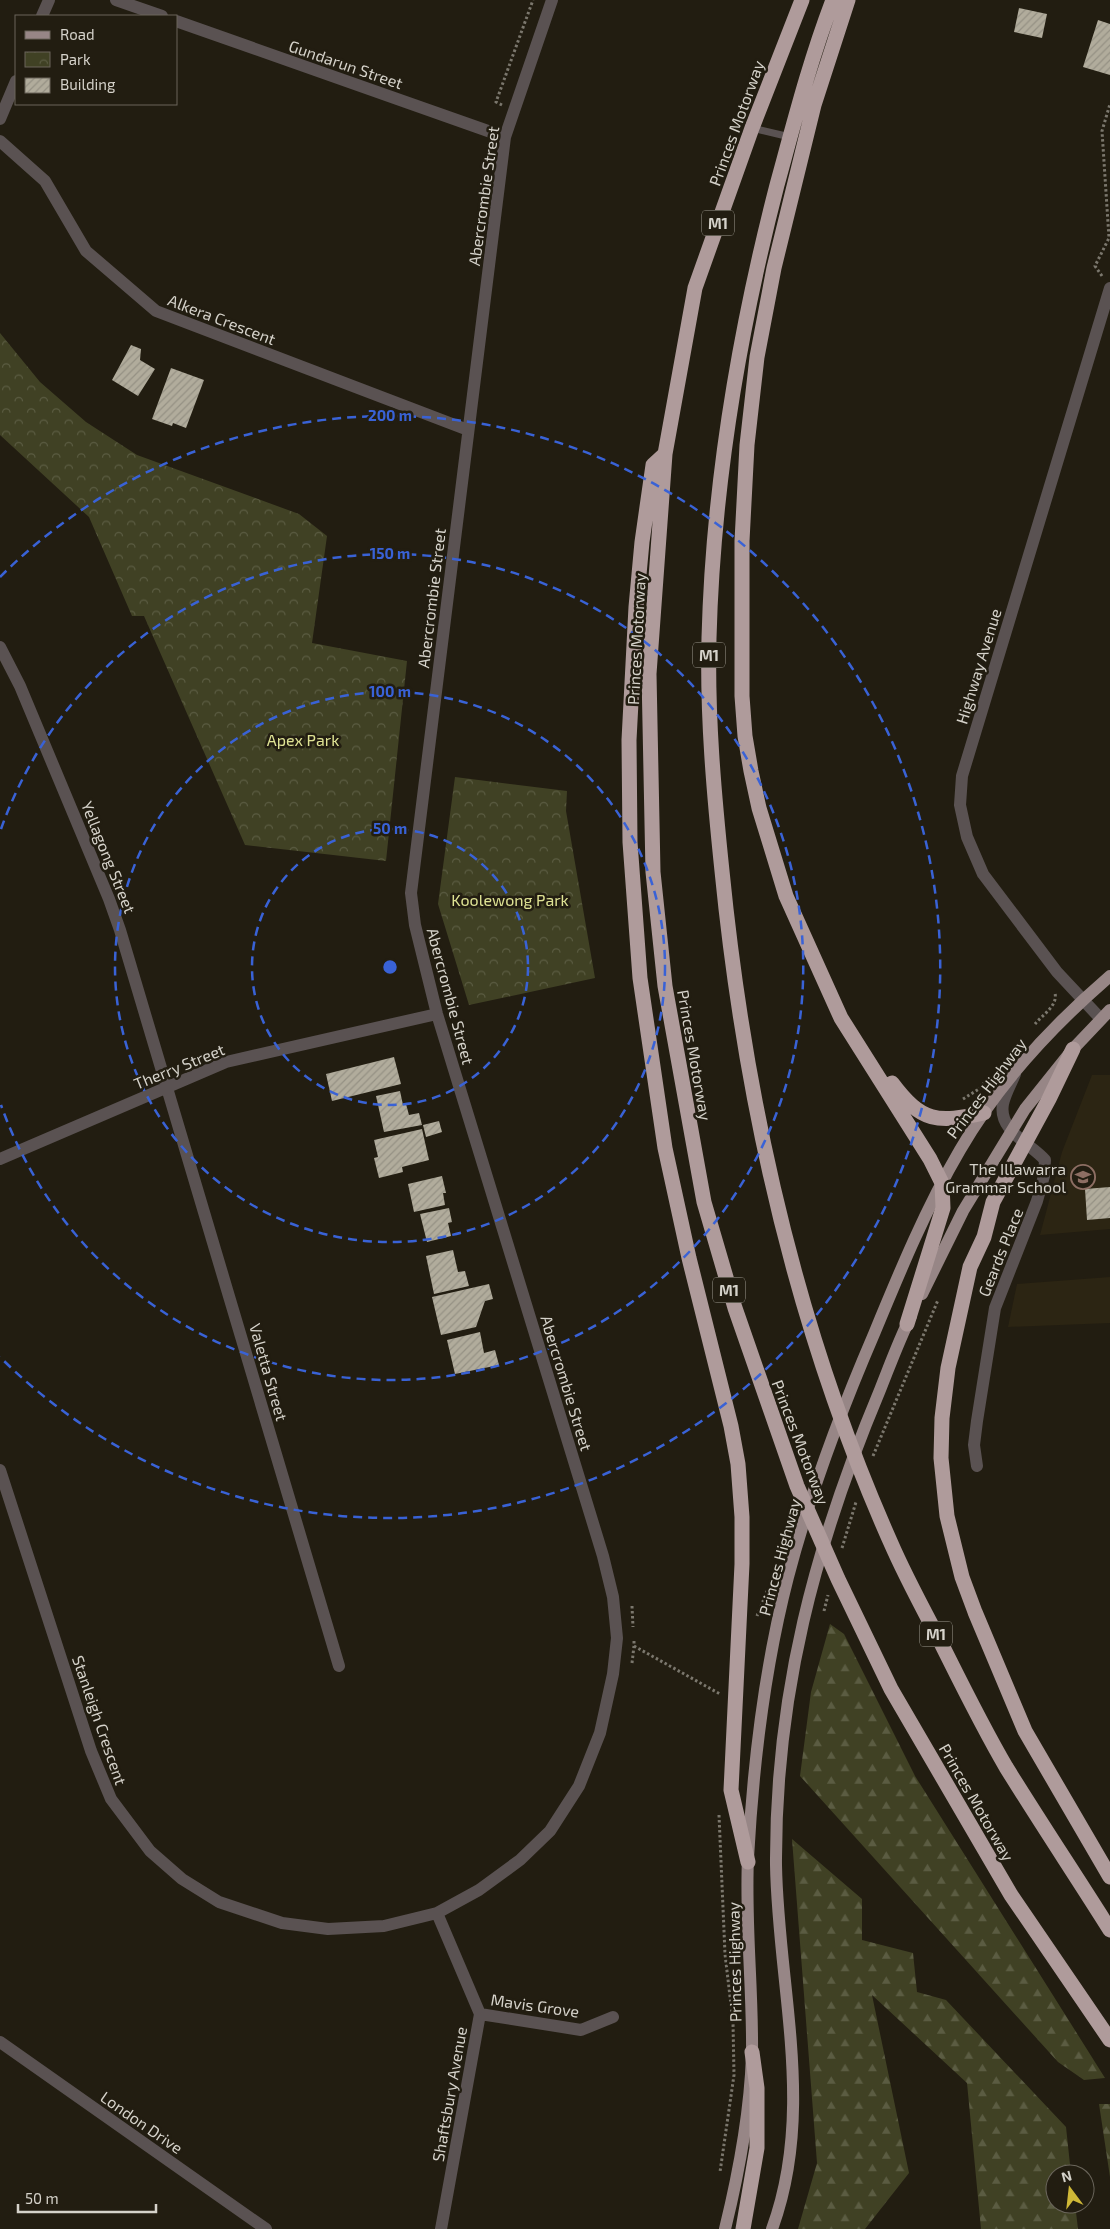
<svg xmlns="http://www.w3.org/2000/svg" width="1110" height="2229" font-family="'Exo 2',sans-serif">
<defs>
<pattern id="forest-firs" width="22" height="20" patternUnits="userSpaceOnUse" patternTransform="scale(1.25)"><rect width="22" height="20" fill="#404124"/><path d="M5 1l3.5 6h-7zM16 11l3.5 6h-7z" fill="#5b5c42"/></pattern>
<pattern id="park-crowns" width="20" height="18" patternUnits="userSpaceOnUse" patternTransform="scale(1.25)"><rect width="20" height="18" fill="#404124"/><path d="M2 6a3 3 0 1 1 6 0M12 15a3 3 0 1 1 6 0" fill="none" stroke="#5b5c42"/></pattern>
<pattern id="building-hatch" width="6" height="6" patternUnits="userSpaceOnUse" patternTransform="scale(1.25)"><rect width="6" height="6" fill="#b1ac9c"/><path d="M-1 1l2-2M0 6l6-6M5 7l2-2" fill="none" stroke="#959184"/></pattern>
</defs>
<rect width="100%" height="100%" fill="#221d11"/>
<path fill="#2c2513" d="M1092 1075H1110V1229L1040 1235 1062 1152Z
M1110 1277V1323L1008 1327 1017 1284Z"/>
<path fill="url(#forest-firs)" d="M830 1624 844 1634 915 1776 1105 2078 1084 2080 1058 2062 800 1776 811 1692Z
M792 1839 862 1899V1940L913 1953 917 1992 946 2000 1066 2127 1071 2174H1055V2204H1075L1078 2229H981L967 2083 872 1995 909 2173 865 2229H798L817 2163Z
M1099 2104H1110V2177Z"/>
<path fill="url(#park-crowns)" d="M0 333 40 382 86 422 137 455 299 514 327 536 312 643 407 661 386 861 245 845 144 616H132L89 517 0 435Z
M455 777 567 791 566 811 595 978 469 1005 438 904Z"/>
<path fill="url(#building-hatch)" d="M1019 8 1047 14 1042 38 1014 32Z
M1098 20 1110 24V75L1083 67Z
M131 345 141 349 140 360 155 369 138 396 112 380Z
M171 368 204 380 186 428 173 423 172 426 152 419Z
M394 1057 401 1084 332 1101 326 1074Z
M400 1091 403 1105 406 1104 409 1115 419 1113 422 1125 384 1132 376 1096Z
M439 1121 442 1132 426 1137 423 1125Z
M422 1129 429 1160 402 1167 403 1172 379 1178 374 1158 378 1157 374 1140Z
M442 1176 446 1193H443L445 1205 414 1212 408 1184Z
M1110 1187V1218L1087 1220 1085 1189Z
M449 1208 452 1222 448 1223 451 1236 427 1242 420 1214Z
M453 1250 458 1272 465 1271 469 1286 434 1294 426 1256Z
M489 1284 493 1299 485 1301 476 1327 441 1335 432 1297Z
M480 1332 484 1353 495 1350 499 1365 455 1374 447 1340Z"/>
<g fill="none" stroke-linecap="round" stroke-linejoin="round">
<path stroke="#7b776d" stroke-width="3" stroke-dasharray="2.5 2.5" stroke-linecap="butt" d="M502 105 496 102 533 0
M1102 276 1095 266 1109 238 1102 131 1110 104
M1035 1024C1042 1015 1058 1006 1055 993
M963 1099 979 1089 985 1082
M873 1456 938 1300
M842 1548 856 1502
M632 1606 633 1627
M824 1611 828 1595
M757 1616 768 1589
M634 1641V1646L720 1694
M632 1663 634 1646
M719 1815 725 1954 733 2022 734 2075 720 2172"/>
<path stroke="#5a5252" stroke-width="7" d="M752 128 790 137"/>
<path stroke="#5a5252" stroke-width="12" d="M116 0 162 16
M42 16 49 0
M176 21 505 137
M0 119 16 81
M0 141 45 181 86 251 156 311 468 430
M0 647 20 686 109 899 120 930 339 1666
M1101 1019 1057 972 983 874 967 837 960 805 962 776 1110 288
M0 1159 226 1062 437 1014
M977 1466 974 1445 977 1421 995 1308 1037 1201 1044 1176 1045 1160C1030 1143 998 1131 1003 1104 1005 1094 1011 1084 1015 1074
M0 1470 91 1751 111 1799 150 1851 182 1879 219 1902 282 1923 328 1929 384 1926 437 1913 479 1890 520 1860 550 1831 579 1786 600 1733 613 1674 617 1638 613 1597 603 1556 437 1014 415 925 411 893 505 137 552 0
M437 1913 480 2014 441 2229
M480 2014 581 2030 613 2017"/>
<path stroke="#5a5252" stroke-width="12" d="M0 2042 266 2229"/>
<path stroke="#978686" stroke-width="12" d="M922 1294 963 1211 1025 1109 1073 1049 1110 1010
M725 2229C739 2172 750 2114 752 2055 753 1990 745 1924 748 1858 753 1766 765 1666 788 1577 810 1493 840 1413 874 1334 900 1271 926 1208 960 1150 998 1084 1052 1026 1110 976
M772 2229C816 2110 778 1987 776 1865 775 1695 815 1545 880 1390 890 1365 899 1340 911 1316"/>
<path stroke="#af9b9b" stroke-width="15" d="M802 0 752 128 695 288 665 454 649 674 653 872 665 986 704 1202 735 1308 797 1486 838 1579 891 1689 1011 1895 1110 2040
M833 0C810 60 794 123 777 185 739 332 713 485 709 638 707 716 714 794 722 871 745 1103 798 1337 894 1550 908 1581 924 1611 940 1641 961 1683 982 1726 1006 1767 1040 1822 1076 1876 1110 1930
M848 0 814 105 774 268 757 357 747 445 742 541V696L745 736 751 771 759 808 786 896 841 1018 930 1159 942 1183 943 1208 907 1324
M665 454 653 465 642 542 636 607 629 740 630 842 640 978 665 1148 689 1258 731 1426 738 1464 742 1517V1564L731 1790 748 1862
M1073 1049 1049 1099 993 1202 984 1237 970 1267 948 1368 942 1418 941 1458 947 1516 962 1577 975 1612 1025 1731 1110 1877
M892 1083C922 1123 937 1123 984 1113
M743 2229 757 2148V2088L752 2052"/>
</g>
<g fill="none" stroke="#3962d6" stroke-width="2.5" stroke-dasharray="9 6">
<circle cx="390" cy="967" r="138"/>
<circle cx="390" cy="967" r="275"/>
<path d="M1 829A413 413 0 1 1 1 1105"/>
<path d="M0 577A551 551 0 1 1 0 1357"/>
</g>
<defs>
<symbol id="school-ring" viewBox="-11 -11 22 22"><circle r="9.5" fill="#221d11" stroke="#8d6e63" stroke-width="1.5"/><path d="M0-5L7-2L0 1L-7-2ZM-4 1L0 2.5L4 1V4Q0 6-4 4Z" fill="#8d6e63"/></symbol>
</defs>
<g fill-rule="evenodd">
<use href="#school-ring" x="1069" y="1163" width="28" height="28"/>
</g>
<g text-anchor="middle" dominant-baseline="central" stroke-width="5" stroke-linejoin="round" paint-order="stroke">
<g fill="#221d11" stroke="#9f9c92" stroke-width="1">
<rect x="702" y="210.5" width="32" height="25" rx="4"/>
<rect x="693" y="642.5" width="32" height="25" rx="4"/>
<rect x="713" y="1277.5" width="32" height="25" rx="4"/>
<rect x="920" y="1621.5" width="32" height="25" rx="4"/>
</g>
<g font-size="15" font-weight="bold" fill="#d5d2ca">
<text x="718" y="223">M1</text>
<text x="709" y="655">M1</text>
<text x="729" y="1290">M1</text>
<text x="936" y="1634">M1</text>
</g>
<g font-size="16" fill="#d5d2ca" stroke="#221d11">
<text transform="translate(346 64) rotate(19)">Gundarun Street</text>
<text transform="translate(736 123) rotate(-70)">Princes Motorway</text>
<text transform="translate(483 196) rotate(-82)">Abercrombie Street</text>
<text transform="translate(222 319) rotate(21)">Alkera Crescent</text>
<text transform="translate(431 598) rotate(-83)">Abercrombie Street</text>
<text transform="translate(636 639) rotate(-87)">Princes Motorway</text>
<text transform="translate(978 666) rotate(-73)">Highway Avenue</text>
<text transform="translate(109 857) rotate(68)">Yellagong Street</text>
<text transform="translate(451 996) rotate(75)">Abercrombie Street</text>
<text transform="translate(695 1055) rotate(80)">Princes Motorway</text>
<text transform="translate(179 1066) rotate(-22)">Therry Street</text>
<text transform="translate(986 1088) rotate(-53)">Princes Highway</text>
<text transform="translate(1000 1252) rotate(-68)">Geards Place</text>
<text transform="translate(269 1372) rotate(74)">Valetta Street</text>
<text transform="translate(567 1383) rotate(73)">Abercrombie Street</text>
<text transform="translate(801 1442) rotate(69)">Princes Motorway</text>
<text transform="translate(779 1557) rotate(-75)">Princes Highway</text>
<text transform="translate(100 1720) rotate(71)">Stanleigh Crescent</text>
<text transform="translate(977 1802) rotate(60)">Princes Motorway</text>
<text transform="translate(734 1962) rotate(-91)">Princes Highway</text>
<text transform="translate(535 2005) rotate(8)">Mavis Grove</text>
<text transform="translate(449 2094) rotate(-80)">Shaftsbury Avenue</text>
<text transform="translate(142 2122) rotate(35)">London Drive</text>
</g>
<g font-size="16" fill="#dfe394" stroke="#221d11">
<text x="303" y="739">Apex Park</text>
<text x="510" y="899">Koolewong Park</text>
</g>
<g font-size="16" fill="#d5d2ca" stroke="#221d11" text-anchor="end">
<text x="1066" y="1168">The Illawarra<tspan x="1066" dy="18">Grammar School</tspan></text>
</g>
</g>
<circle cx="390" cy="967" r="8" fill="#3962d6" stroke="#221d11" stroke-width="2.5"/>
<g font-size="15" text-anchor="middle" font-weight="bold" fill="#3962d6" stroke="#221d11" stroke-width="5" stroke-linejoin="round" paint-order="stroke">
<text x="390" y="421">200 m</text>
<text x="390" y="559">150 m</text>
<text x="390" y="697">100 m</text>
<text x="390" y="834">50 m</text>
</g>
<rect x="15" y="15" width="162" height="90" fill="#221d11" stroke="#6a655b"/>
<rect x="25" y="31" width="25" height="8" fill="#978686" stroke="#6a655b"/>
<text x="60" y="40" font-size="15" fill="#d5d2ca">Road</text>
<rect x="25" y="52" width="25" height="15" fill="url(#park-crowns)" stroke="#6a655b"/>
<text x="60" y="65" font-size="15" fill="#d5d2ca">Park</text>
<rect x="25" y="78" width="25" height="15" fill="url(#building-hatch)" stroke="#6a655b"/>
<text x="60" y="90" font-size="15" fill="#d5d2ca">Building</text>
<g transform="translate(1070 2189) rotate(345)"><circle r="24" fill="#221d11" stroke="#6a655b"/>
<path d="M0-4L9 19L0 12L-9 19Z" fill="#cfb837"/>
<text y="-8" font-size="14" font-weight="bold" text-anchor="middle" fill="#d5d2ca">N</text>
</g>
<path d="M18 2204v8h138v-8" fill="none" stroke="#d5d2ca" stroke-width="2.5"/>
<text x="25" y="2204" font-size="15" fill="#d5d2ca" stroke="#221d11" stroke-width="4" paint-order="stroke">50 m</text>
</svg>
